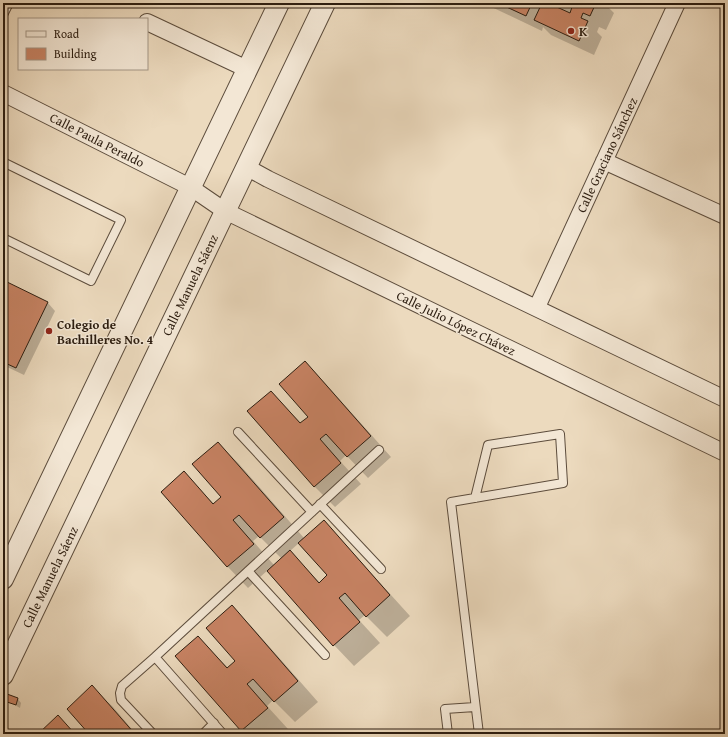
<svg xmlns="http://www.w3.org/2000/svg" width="728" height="737" font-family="'Gentium Book Plus',serif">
<rect width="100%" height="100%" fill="#ecdabe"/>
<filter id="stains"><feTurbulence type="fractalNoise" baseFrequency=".005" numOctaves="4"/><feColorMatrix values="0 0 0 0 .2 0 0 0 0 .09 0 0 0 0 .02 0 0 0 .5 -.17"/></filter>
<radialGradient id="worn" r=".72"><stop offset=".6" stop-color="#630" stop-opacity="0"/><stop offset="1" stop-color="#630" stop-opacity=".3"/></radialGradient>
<path fill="#0003" fill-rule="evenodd" d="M483 3H604L614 13 606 30 599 27 597 32 602 37 594 55 551 35 543 27 542 31Z
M3 281 48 303 55 311 24 375 3 365Z
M305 362 325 383 391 457 368 478 346 455 340 461 361 484 335 507 314 486 271 392 301 423 309 417Z
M218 443 239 464 304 538 324 521 410 616 387 637 365 615 359 620 380 643 354 666 334 645 268 570 248 588 228 567 162 492 184 473 214 504 222 497ZM259 536 282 559 274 565 253 541ZM299 543 328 575 320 583 290 551Z
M232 607 253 628 318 702 295 722 273 700 267 706 288 729 282 734H245L176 656 198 637 228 668 236 661Z
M92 687 113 707 136 734H90Z
M18 699 21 703 20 708 6 700Z"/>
<path fill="#c88364" stroke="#2c1d10" d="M498 3H532L526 16Z
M542 3H548L570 13 572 7 563 3H596L590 16 583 13 581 18 588 21 579 41 534 20Z
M3 280 48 302 16 368 3 362Z
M305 361 371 436 347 457 326 434 320 439 341 463 314 487 247 411 271 391 300 423 308 417 279 384Z
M218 442 284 517 260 538 239 515 233 520 254 544 227 567 161 492 184 471 213 504 221 497 192 464Z
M324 520 390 595 366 617 345 593 339 598 360 622 333 646 267 571 290 550 319 583 327 575 298 543Z
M232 605 298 681 274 702 253 679 247 684 268 708 241 731 175 656 198 636 227 668 235 661 206 628Z
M92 685 135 734H89L67 709Z
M7 694 18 698 16 705 4 701Z
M58 715 75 734H38Z"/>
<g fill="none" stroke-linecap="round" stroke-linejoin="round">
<defs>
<path id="service" d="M3 15 9 3
M3 162 121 220 91 281 3 238
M238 432 312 512
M475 498 488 445 560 434 563 483 451 502 479 734
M320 504 381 569
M248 571 325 655
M153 734 121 700 120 693 122 686 155 657
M203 734 214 723
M223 734 155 657 379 450
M448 734 445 709 475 707"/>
<path id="minor" d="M147 22 247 69
M3 93 190 187 225 211 725 453
M604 161 725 216
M246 167 268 179 725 399
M537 307 677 3"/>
<path id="tertiary" d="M3 579 279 3
M3 675 325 3"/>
</defs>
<use href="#service" stroke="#5c4c3c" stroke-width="10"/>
<use href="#minor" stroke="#5c4c3c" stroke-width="18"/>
<use href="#tertiary" stroke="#5c4c3c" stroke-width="22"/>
<use href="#service" stroke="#f3e7d5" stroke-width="8"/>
<use href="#minor" stroke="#f3e7d5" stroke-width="16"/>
<use href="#tertiary" stroke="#f3e7d5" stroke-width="20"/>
</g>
<g fill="#8f2418" stroke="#f3e7d5" stroke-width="1.5">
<circle cx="571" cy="31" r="4"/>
<circle cx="49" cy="331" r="4"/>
</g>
<g text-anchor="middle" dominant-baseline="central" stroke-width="3" stroke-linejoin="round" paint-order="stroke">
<g font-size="13" font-weight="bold" fill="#2c1d10" stroke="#f3e7d5" text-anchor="start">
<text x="579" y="31">K</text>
<text x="57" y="324">Colegio de<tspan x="57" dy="15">Bachilleres No. 4</tspan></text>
</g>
<g font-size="13" fill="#2c1d10" stroke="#f3e7d5">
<text transform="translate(97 140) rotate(27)">Calle Paula Peraldo</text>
<text transform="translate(607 155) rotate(-65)">Calle Graciano Sánchez</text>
<text transform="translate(190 285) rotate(-64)">Calle Manuela Sáenz</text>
<text transform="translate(456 323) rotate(26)">Calle Julio López Chávez</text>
<text transform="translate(50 577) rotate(-64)">Calle Manuela Sáenz</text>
</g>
</g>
<rect width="728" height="737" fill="none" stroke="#ecdabe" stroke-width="16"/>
<rect x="4" y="4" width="720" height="729" fill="none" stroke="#2c1d10" stroke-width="2"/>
<rect x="8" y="8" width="712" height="721" fill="none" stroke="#2c1d10"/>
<rect x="18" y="18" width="130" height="52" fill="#f3e7d5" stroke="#a39686"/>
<rect x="26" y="31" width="20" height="6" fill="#f3e7d5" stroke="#a39686"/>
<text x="54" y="38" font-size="12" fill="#2c1d10">Road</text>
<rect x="26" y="48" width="20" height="12" fill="#c88364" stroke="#a39686"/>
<text x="54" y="58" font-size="12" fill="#2c1d10">Building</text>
<rect width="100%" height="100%" filter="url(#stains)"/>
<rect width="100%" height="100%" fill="url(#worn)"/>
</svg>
